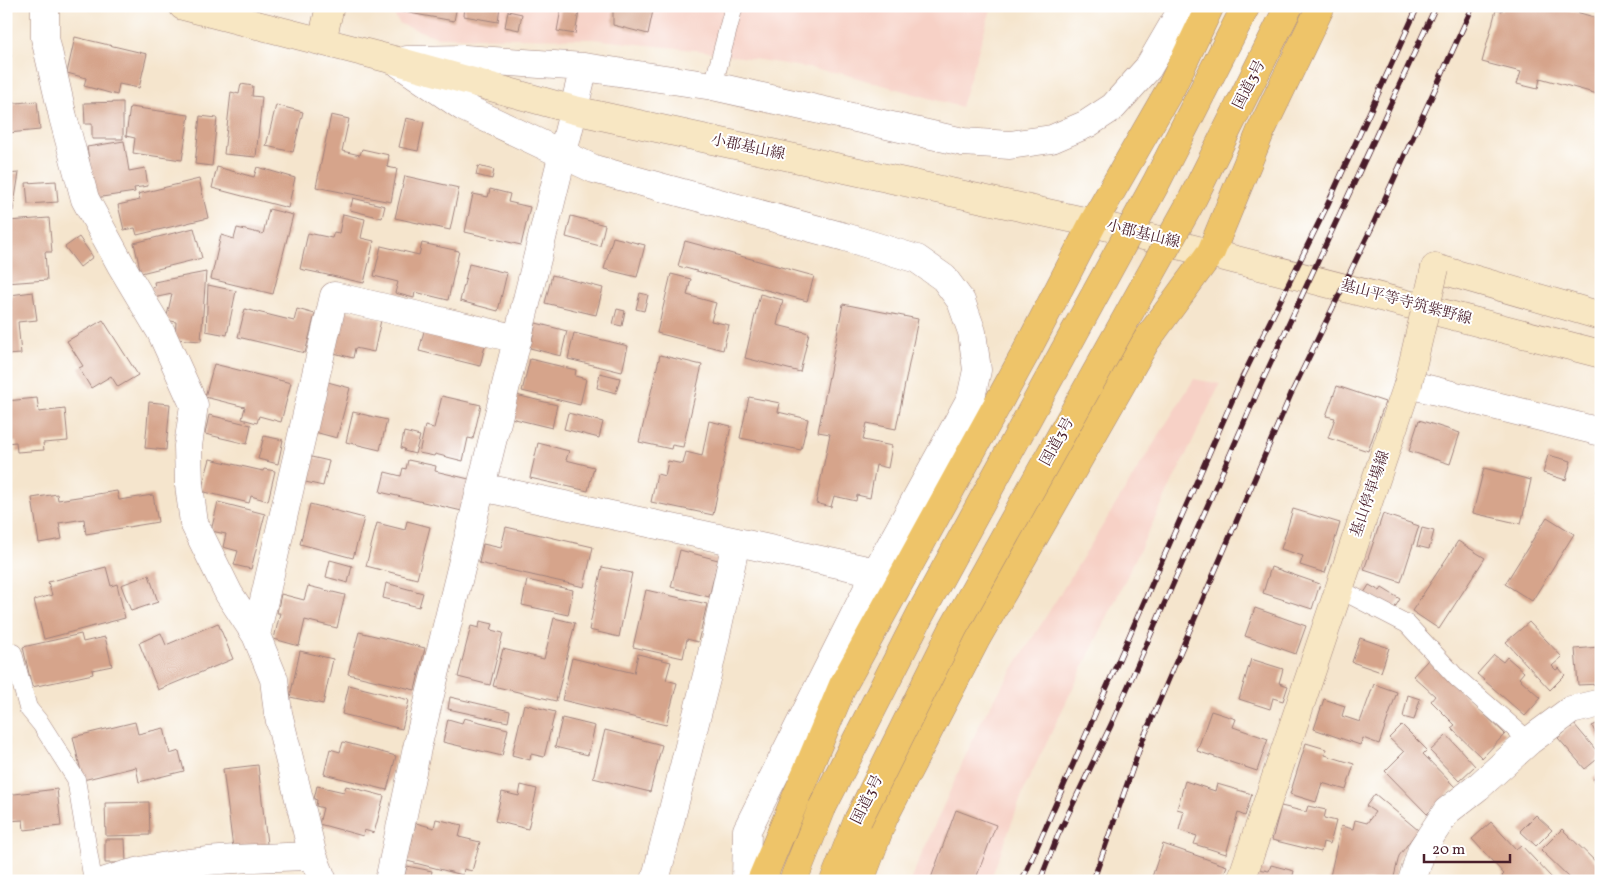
<svg xmlns="http://www.w3.org/2000/svg" width="1607" height="887" font-family="Vollkorn,'Noto Serif JP',serif">
<rect width="100%" height="100%" fill="#fff"/>
<filter id="ink" filterUnits="userSpaceOnUse"><feTurbulence type="fractalNoise" baseFrequency=".02" numOctaves="2"/><feDisplacementMap in="SourceGraphic" scale="10" xChannelSelector="R" yChannelSelector="G"/><feConvolveMatrix kernelMatrix="1 2 1 2 8 2 1 2 1" color-interpolation-filters="sRGB"/></filter>
<filter id="wash" filterUnits="userSpaceOnUse"><feTurbulence type="fractalNoise" baseFrequency=".0096" numOctaves="4" result="noise"/><feDisplacementMap in="SourceGraphic" scale="20" xChannelSelector="R" yChannelSelector="G"/><feGaussianBlur stdDeviation="1.12" result="paint"/><feColorMatrix in="noise" values="0 0 0 0 0 0 0 0 0 0 0 0 0 0 0 0 0 1.4 0 .05"/><feComposite in="paint" operator="in"/></filter>
<g filter="url(#wash)">
<rect width="100%" height="100%" fill="#f5e5cd"/>
<path fill="#f7d1c6" d="M388 6H992L961 107 840 73 704 51 592 39 437 37 400 24Z
M1194 379 1220 384 1025 787 990 881H910L982 719Z"/>
<g id="blocks">
<path fill="#d6a48b" d="M399 6H457L454 21 398 11Z
M465 6H500L498 22 464 16Z
M606 6H654L648 34 613 25V9Z
M1503 6H1555L1601 19V95L1540 78 1538 89 1517 84 1521 72 1482 62 1496 10 1502 11Z
M561 9 579 12 575 34 557 31Z
M508 11 522 14 519 30 505 27Z
M6 31 11 57 6 58Z
M75 37 147 54 139 88 119 84 117 95 84 86 86 78 67 73Z
M241 84 253 86 252 96 262 97 256 157 224 154 231 92 239 94Z
M37 101 40 130 8 133 6 104Z
M123 102V139H92V124H85L84 103Z
M276 105 303 112 293 152 266 146Z
M130 107 189 115 182 160 133 153 135 138 126 136Z
M331 115 349 119 342 151 360 155 362 149 389 155 387 167 397 169 391 202 316 187Z
M200 116 217 118 212 166 195 164Z
M406 118 424 122 418 151 399 147Z
M124 141 129 171 145 168 148 186 134 188 135 192 95 198 87 147Z
M478 166 494 170 492 179 476 175Z
M217 167 254 177 257 167 295 178 288 208 212 188Z
M19 173 13 211 6 209V174Z
M405 176 459 188 450 230 395 218Z
M199 179 208 218 137 235 135 228 124 230 118 205 140 200 138 194Z
M56 181 58 202 28 204 26 183Z
M490 189 510 194 508 202 530 207 521 245 465 232 473 194 488 197Z
M353 198 385 206 382 218 350 210Z
M269 209 293 215 273 294 211 279 221 235 234 239 237 228 263 234Z
M343 214 365 219 361 238 374 241 364 283 300 269 308 233 332 238 334 232 339 233Z
M571 216 605 225 600 246 566 237Z
M49 218 52 252H45L47 280 6 283V241H10L8 221Z
M194 228 202 258 141 273 134 243Z
M79 237 93 257 80 267 65 247Z
M613 237 645 245 637 277 604 269Z
M685 241 814 276 807 301 678 266Z
M422 243 459 251 448 300 415 292 414 298 395 293 398 282 374 276 381 246 419 255Z
M469 264 507 273 498 311 460 301Z
M206 272 201 341 175 339 176 322 166 320 172 294 153 298 151 288 155 287 154 282Z
M671 274 691 279 687 295 716 303 711 321 729 325 723 350 657 333Z
M552 275 603 288 596 315 545 303Z
M208 285 236 291 227 335 206 331Z
M33 292 37 320 18 322 21 354 6 355V306H11L10 295Z
M640 293 648 295 644 311 636 309Z
M760 294 783 300 777 325 809 333 800 372 745 358Z
M843 304 918 319 896 429 867 423 863 440 892 446 888 468 876 465 870 498 857 495 856 501 834 496 831 507 816 503 830 434 818 432Z
M245 309 294 321 297 309 315 314 305 353 238 337Z
M617 309 625 311 622 326 613 324Z
M344 310 381 320 374 352 355 348 353 358 334 353Z
M103 320 138 375 118 387 111 376 91 388 79 368 83 366 67 341Z
M536 323 567 331 561 356 530 348Z
M425 327 486 342 480 366 419 351Z
M574 333 628 346 622 372 568 359Z
M660 355 702 365 683 447 672 445 671 449 639 442Z
M530 359 576 370 575 376 586 379 580 405 522 391Z
M214 364 291 383 281 422 259 416 257 423 242 419 245 407 205 397Z
M600 373 620 378 616 393 597 388Z
M324 381 350 388 337 438 311 431Z
M1337 386 1385 402 1368 451 1328 438 1335 418 1326 416Z
M516 395 557 405 552 428 511 418Z
M442 396 481 405 473 439 468 438 463 461 435 454 434 456 419 453 425 426 434 428Z
M749 397 780 403 778 412 808 419 801 450 740 438Z
M37 398 39 412 65 409 68 441 43 443 44 450 17 452 16 442 6 443V401Z
M149 402 170 404 166 450 145 448Z
M353 412 387 420 380 450 346 442Z
M568 413 603 422 599 438 564 429Z
M209 415 251 425 247 444 205 434Z
M1419 420 1460 433 1450 464 1409 451Z
M709 421 731 426 713 515 651 502 657 474 665 476 668 461 683 464 686 452 702 456Z
M404 432 420 436 415 454 404 451 405 449 401 448Z
M264 436 283 440 278 464 258 459Z
M538 443 569 451 566 460 594 467 588 491 530 478Z
M1548 455 1571 461 1566 480 1543 473Z
M307 456 329 461 323 486 301 481Z
M210 459 263 471 264 469 275 471 268 501 251 496 249 503 201 491Z
M408 460 436 466 435 471 469 479 462 511 380 492 385 472 401 476 403 468 406 469Z
M1484 468 1531 480 1521 524 1473 513Z
M1600 476H1601V495L1596 493Z
M117 491 119 500 153 495 158 522 86 534 84 519 59 523 62 539 39 543 32 498 57 494 58 500Z
M218 502 265 514 251 569 234 565 238 551 223 547 226 534 211 531Z
M310 504 364 518 353 558 300 544Z
M1293 509 1340 523 1325 573 1300 565 1303 556 1281 549Z
M1383 514 1419 526 1401 582 1364 570Z
M1547 517 1574 534 1532 601 1505 584Z
M407 521 430 527 417 579 366 566 377 523 405 530Z
M506 527 593 547 584 587 479 563 483 544 501 548Z
M1422 528 1434 531 1429 549 1417 546Z
M1458 541 1485 558 1439 629 1412 611Z
M680 550 718 560 709 597 671 587Z
M330 560 352 566 348 583 326 577Z
M106 567 111 586 117 584 125 618 44 639 34 600 52 595 48 582Z
M602 567 632 573 619 637 589 630Z
M1271 567 1320 584 1312 609 1263 593Z
M149 575 158 602 131 611 121 585Z
M527 580 573 590 568 615 522 605Z
M386 583 423 593 419 607 383 598Z
M1369 585 1380 591 1382 588 1400 599 1394 609 1364 593Z
M308 586 345 595 337 628 305 620 299 646 274 639 280 613H277L281 594 304 600Z
M646 590 707 604 698 642 687 639 683 658 633 647Z
M1255 608 1306 626 1296 654 1245 636Z
M554 618 575 623 556 701 493 686 503 649 544 659Z
M480 621 493 624 491 630 503 633 490 685 458 677 471 626 479 628Z
M1529 622 1562 657 1552 666 1556 670 1559 668 1565 675 1550 690 1506 642Z
M218 623 233 659 158 690 139 643 161 633 166 645Z
M359 632 425 648 415 690 348 674Z
M81 634 83 642 105 637 112 666 92 670 93 674 32 687 23 647Z
M1360 638 1389 648 1381 672 1352 662Z
M1599 647 1601 684 1578 685 1575 649Z
M300 651 333 659 323 704 290 697Z
M638 654 671 662 666 680 677 683 666 725 562 700 572 658 634 673Z
M1494 655 1503 662 1507 657 1524 672 1519 678 1541 698 1525 716 1477 674Z
M1251 659 1283 669 1279 683 1288 686 1283 701 1273 698 1270 709 1239 699Z
M1428 660 1505 734 1482 758 1451 728 1455 725 1431 701 1435 696 1413 676Z
M1374 684 1397 692 1379 744 1363 738 1360 745 1314 729 1324 699 1345 706 1342 716 1360 722Z
M349 685 409 700 402 729 342 714Z
M1408 695 1420 699 1414 720 1403 717Z
M450 697 510 711 508 722 448 709Z
M524 704 555 712 544 757 531 754 530 760 512 755Z
M1211 711 1236 719 1233 727 1268 739 1257 771 1197 751Z
M464 718 508 729 502 756 443 742 448 719 462 723Z
M562 718 595 726 588 755 555 747Z
M135 722 138 734 164 728 170 754 179 751 184 771 139 782 136 767 83 780 73 737Z
M1601 722V744L1592 726Z
M1574 724 1601 756 1585 769 1558 738Z
M1402 725 1427 750 1423 754 1455 787 1427 814 1385 771 1404 752 1389 738Z
M605 730 662 745 650 792 593 778Z
M1447 735 1475 766 1459 781 1430 751Z
M343 742 396 756 387 790 324 774 330 749 340 752Z
M1306 743 1326 749 1325 755 1354 764 1346 790 1322 783 1316 802 1290 794Z
M258 765 267 844 233 848 223 769Z
M1601 772V788L1593 779Z
M1185 781 1215 791 1217 784 1252 794 1245 816 1238 813 1226 854 1194 844 1197 836 1179 830 1184 811 1177 809Z
M521 785 537 789 528 829 495 821 502 792 519 796Z
M317 786 344 792 346 786 384 796 374 833 364 830 363 836 319 824 323 808 316 806 317 800 314 799Z
M57 789 61 826 24 830 23 820 7 821 6 795Z
M1375 794 1418 830 1399 856 1393 881H1329L1341 826 1353 829 1355 820 1367 823 1375 812 1366 806Z
M149 802 150 835 106 836 105 803Z
M1281 806 1306 812 1308 806 1326 810 1324 818 1336 821 1330 844 1323 842 1321 852 1272 840Z
M956 810 996 825 975 881H930Z
M1536 815 1552 830 1536 846 1520 831Z
M436 819 462 825 459 837 480 842 472 871 464 869 463 875 407 861 416 823 434 828Z
M1491 822 1516 849 1521 845 1551 877 1547 881H1506L1502 876 1504 874 1472 839Z
M1562 829 1601 867V881H1573L1541 850Z
M105 839H125L126 863H105Z
M1163 844 1227 866 1221 881H1162L1152 877Z
M1271 865 1294 871 1292 879 1298 881H1256L1259 869 1269 871Z
M407 866 432 871 430 881H403Z"/>
</g>
</g>
<g filter="url(#ink)">
<use href="#blocks" fill-opacity="0" stroke="#a0827c" stroke-width="1"/>
<g fill="none" stroke-linecap="round" stroke-linejoin="round">
<defs>
<path id="lane" d="M713 86 734 6
M1339 589 1407 624 1457 678 1529 741
M6 650 13 653 28 708 41 724 76 779 93 881"/>
<path id="street" d="M45 6V38L63 117 85 199 121 265 161 332 194 405 188 446 189 485 194 523 229 594 256 635 274 679 278 713 313 856 323 881
M407 60 465 59 584 67 713 86 963 142 1010 145 1052 139 1087 124 1113 107 1148 68 1184 6
M400 64 463 107 594 169 845 237 917 259 944 278 961 301 972 332 977 370 971 398 876 572 747 830 746 881
M1408 384 1601 432
M481 487 876 572
M256 635 334 296 518 339
M106 881C167 859 248 858 313 856
M389 881 417 748 584 67
M655 881 710 663 736 542
M1412 881 1422 849 1447 811 1478 787 1529 741 1571 710 1601 703"/>
<path id="secondary" d="M183 6 394 60 574 110 1093 223 1601 354
M322 41 330 6
M1435 268 1601 316
M1241 881 1408 384"/>
<path id="highway" d="M761 881 843 685 1025 354 1093 223 1172 86 1210 6
M793 881 822 808
M834 881 858 820
M860 881 884 817 976 639 1146 341 1211 252 1260 133 1321 6"/>
</defs>
<use href="#lane" stroke="#a0827c" stroke-width="19"/>
<use href="#street" stroke="#a0827c" stroke-width="29"/>
<use href="#secondary" stroke="#a0827c" stroke-width="29"/>
<use href="#highway" stroke="#a0827c" stroke-width="29"/>
<use href="#lane" stroke="#fff" stroke-width="18"/>
<use href="#street" stroke="#fff" stroke-width="28"/>
<use href="#secondary" stroke="#f8e7c3" stroke-width="28"/>
<use href="#highway" stroke="#eec469" stroke-width="28"/>
<defs>
<path id="rail" d="M1022 881 1242 378 1326 208 1418 6
M1040 881 1058 835 1111 725 1261 384 1436 6
M1093 881 1143 739 1291 394 1371 229 1473 6"/>
</defs>
<use href="#rail" stroke="#4a1f2b" stroke-width="5.5"/>
<use href="#rail" stroke="#fff" stroke-width="4" stroke-dasharray="11" stroke-linecap="butt"/>
<defs>
<path id="secondary-bridge" d="M1408 384 1435 268"/>
<path id="highway-bridge" d="M822 808 920 615 1156 183 1246 6
M858 820 953 629 1191 202 1289 6"/>
</defs>
<use href="#secondary-bridge" stroke="#a0827c" stroke-width="29" stroke-linecap="butt"/>
<use href="#highway-bridge" stroke="#a0827c" stroke-width="29" stroke-linecap="butt"/>
<use href="#secondary-bridge" stroke="#f8e7c3" stroke-width="28"/>
<use href="#highway-bridge" stroke="#eec469" stroke-width="28"/>
</g>
</g>
<g text-anchor="middle" dominant-baseline="central" stroke-width="4" stroke-linejoin="round" paint-order="stroke">
<g font-size="15" fill="#4a1f2b" stroke="#fff">
<text transform="translate(1250 85) rotate(-63)">国道3号</text>
<text transform="translate(748 148) rotate(12)">小郡基山線</text>
<text transform="translate(1143 235) rotate(14)">小郡基山線</text>
<text transform="translate(1406 303) rotate(15)">基山平等寺筑紫野線</text>
<text transform="translate(1058 442) rotate(-61)">国道3号</text>
<text transform="translate(1371 494) rotate(-71)">基山停車場線</text>
<text transform="translate(868 800) rotate(-64)">国道3号</text>
</g>
</g>
<rect width="1607" height="887" fill="none" stroke="#fff" stroke-width="25"/>
<path d="M1424 854v8h86v-8" fill="none" stroke="#4a1f2b" stroke-width="2.5"/>
<text x="1432" y="854" font-size="15" fill="#4a1f2b" stroke="#ffffff" stroke-width="4" paint-order="stroke">20 m</text>
</svg>
